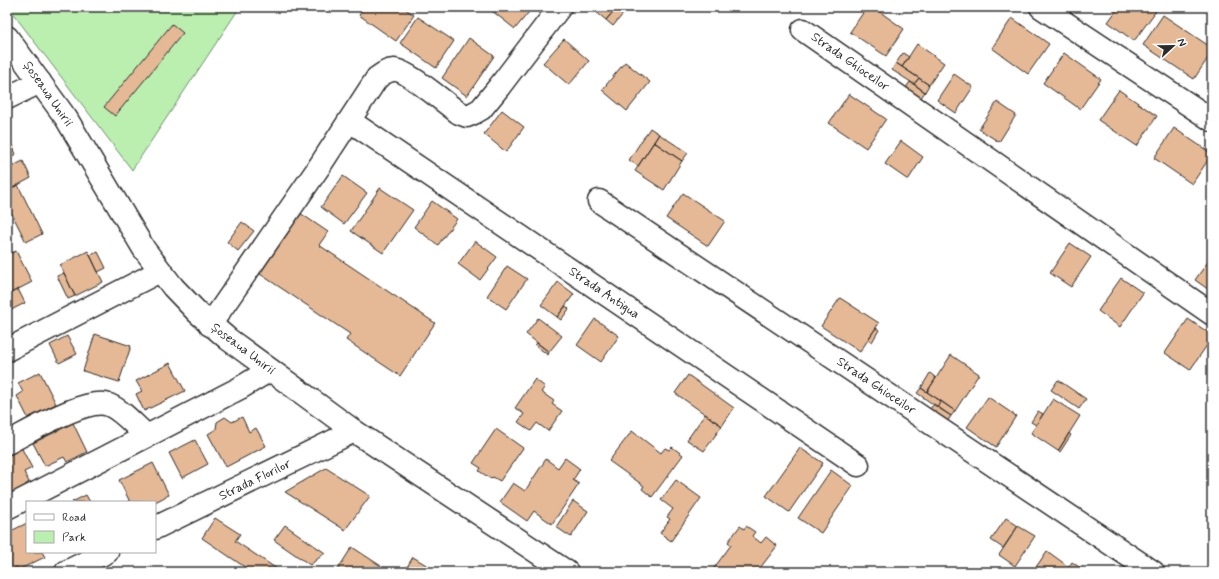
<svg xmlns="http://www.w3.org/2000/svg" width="1219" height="579" font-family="Mynerve,sans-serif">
<rect width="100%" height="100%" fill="#fff"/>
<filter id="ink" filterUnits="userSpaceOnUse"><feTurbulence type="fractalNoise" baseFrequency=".025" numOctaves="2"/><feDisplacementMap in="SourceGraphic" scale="8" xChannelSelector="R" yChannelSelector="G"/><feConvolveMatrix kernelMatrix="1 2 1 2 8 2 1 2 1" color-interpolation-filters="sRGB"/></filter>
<g filter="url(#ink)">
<path fill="#baefb0" stroke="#728d6e" d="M8 7H240L132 170Z"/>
<path fill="#e5b995" stroke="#2b2b2b" d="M364 7H403L414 15 396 41 359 15Z
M487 7H533L515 29Z
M590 7H617L606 20Z
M617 7H629L613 26 606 20Z
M867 7H873L904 29 886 56 850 32Z
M1119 7H1150L1156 11 1134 41 1108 22Z
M1163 15 1212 48V52L1194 79 1143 45Z
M418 17 454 41 436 68 400 43Z
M1012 18 1049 44 1028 74 992 48Z
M172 24 183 33 115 116 104 107Z
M469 38 494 56 467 96 442 78Z
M564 39 589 61 569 85 543 63Z
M917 44 944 63 929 85 902 67Z
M903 53 909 57 902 67 896 63Z
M1064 53 1101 79 1080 109 1043 83Z
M625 62 650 82 627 111 602 90Z
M896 63 919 78 914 84 892 70Z
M954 74 973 87 956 113 937 100Z
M919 78 929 85 925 92 914 84Z
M910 82 925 92 920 99 905 89Z
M1119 90 1157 116 1137 146 1098 120Z
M849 94 886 119 866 148 829 123Z
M997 102 1016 115 999 142 979 129Z
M502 110 524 127 506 152 484 134Z
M650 128 659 134 638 166 629 160Z
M1174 128 1212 154 1192 184 1154 158Z
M7 134 16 154 7 159Z
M659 134 688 153 682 161 654 142Z
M901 141 923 157 908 180 885 164Z
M654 142 682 161 664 190 635 171Z
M23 161 31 178 7 191V169Z
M343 176 367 193 344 224 321 207Z
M18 185 42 234 26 242 7 204V191Z
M380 188 413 210 383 253 351 231Z
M683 193 725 221 708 246 666 218Z
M432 201 457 219 438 245 414 227Z
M297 211 328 232 319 245 435 323 400 376 346 340 350 334 257 272Z
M242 222 254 231 238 251 227 242Z
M475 241 497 257 480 280 458 264Z
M1070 243 1091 257 1071 287 1050 273Z
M16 251 32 282 7 295V255Z
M88 251 103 282 75 296 60 265Z
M98 252 106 268 98 272 90 255Z
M1212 256V292L1195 280Z
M507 266 527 279 506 309 487 296Z
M64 273 75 296 68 299 57 276Z
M1121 278 1143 293 1120 327 1098 311Z
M558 282 574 294 557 317 541 305Z
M18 289 25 303 7 312V295Z
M840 298 879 323 860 352 821 326Z
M566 306 569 309 561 320 557 317Z
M538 318 562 336 549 352 526 334Z
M595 319 619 336 601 362 577 345Z
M1188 319 1212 335V338L1190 370 1165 353Z
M876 328 879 330 872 342 868 339Z
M95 334 131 346 119 382 83 371Z
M67 336 77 354 59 363 50 345Z
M537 343 549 352 548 355 535 345Z
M951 355 979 374 955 411 927 392Z
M170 363 185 391 144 411 136 394 142 391 136 381Z
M40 372 56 404 28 418 17 396 23 392 18 383Z
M930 373 936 378 927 392 921 388Z
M688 375 734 408 722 426 675 393Z
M535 379 545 387 541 392 554 401 552 404 562 411 548 431 537 423 531 431 518 422 524 414 515 408Z
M1058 380 1086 399 1079 409 1051 390Z
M921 388 941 401 937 407 917 393Z
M988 397 1016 416 996 447 967 427Z
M1053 399 1080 416 1058 451 1031 433Z
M941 401 955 411 951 416 937 407Z
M934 404 951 416 947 422 929 410Z
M7 411 12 421 7 424Z
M1038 411 1043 414 1036 425 1031 422Z
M705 414 722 426 704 451 687 440Z
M225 417 232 422 242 417 249 432 256 428 266 446 226 467 208 434 216 429 217 422Z
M73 423 87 452 67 462 64 457 45 466 33 443Z
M496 429 523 448 500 481 493 477 491 479 479 471 481 468 473 463Z
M632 431 661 453 665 448 669 450 672 447 683 455 652 497 642 489 644 486 609 461Z
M1069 433 1071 435 1060 452 1058 451Z
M195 440 208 464 182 478 169 453Z
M21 447 32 468 24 472 29 482 25 485 26 488 8 497 7 495V454Z
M800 448 823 463 789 512 766 496Z
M565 458 580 469 573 480 579 484 552 524 534 511 527 521 500 502 513 483 525 491 546 459 558 468Z
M153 463 169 495 155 502H130L119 480Z
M326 468 370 496 345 530 285 492Z
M831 470 853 486 821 533 798 518Z
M676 480 701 498 671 541 660 533 670 519 667 517 673 509 661 500Z
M86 495 90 502H72Z
M573 501 588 511 571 537 556 527Z
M215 518 240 534 235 541 280 571 279 572H252L202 538Z
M1006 518 1018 526 1003 548 991 540Z
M27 523V552H42L45 557 18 570 17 567 11 570 7 562V533Z
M285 525 325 553 310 565 274 540Z
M740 526 744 529 746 526 755 532 752 536 761 543 766 537 777 546 757 572H707L709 570 711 572 731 545 728 542Z
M1018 526 1035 536 1015 566 999 555Z
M352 547 381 566 377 572H336Z
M1047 551 1069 567 1065 572H1038L1034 570Z
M413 557 438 572H404Z
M1072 562 1086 572H1065Z"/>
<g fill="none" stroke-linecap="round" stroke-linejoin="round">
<defs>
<path id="minor" d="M1041 7 1212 120
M803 30 1212 314
M7 98 40 82
M350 121 858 465
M599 201 1153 572
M210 325 319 167 377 78C383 74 387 70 394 70 405 69 448 105 459 113L467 116 474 113 481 109 499 87 560 7
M7 350 160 271
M7 443C29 432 87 396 109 405 123 411 135 426 147 436
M7 508 240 388 270 370
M155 528 354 431
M66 572 107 552"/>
<path id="major" d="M7 37 66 118 144 249 173 287 197 312 228 339 354 431 567 572"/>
</defs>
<use href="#minor" stroke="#2b2b2b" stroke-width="25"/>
<use href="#major" stroke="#2b2b2b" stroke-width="25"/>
<use href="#minor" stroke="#fff" stroke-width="22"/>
<use href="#major" stroke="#fff" stroke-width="22"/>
</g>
</g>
<g text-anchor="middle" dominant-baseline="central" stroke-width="4" stroke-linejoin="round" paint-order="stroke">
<g font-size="13" fill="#2b2b2b" stroke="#fff">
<text transform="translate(850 62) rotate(35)">Strada Ghioceilor</text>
<text transform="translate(48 94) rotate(55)">Șoseaua Unirii</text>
<text transform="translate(604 293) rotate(34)">Strada Antigua</text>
<text transform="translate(243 349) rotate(37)">Șoseaua Unirii</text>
<text transform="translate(876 386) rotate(34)">Strada Ghioceilor</text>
<text transform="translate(255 480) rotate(-26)">Strada Florilor</text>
</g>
</g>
<rect width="1219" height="579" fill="none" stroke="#fff" stroke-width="24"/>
<rect x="12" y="12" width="1195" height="555" fill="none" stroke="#2b2b2b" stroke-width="1.5" filter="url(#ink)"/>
<rect x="26" y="501" width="130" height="52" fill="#ffffff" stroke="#aaaaaa"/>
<rect x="34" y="514" width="20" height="6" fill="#ffffff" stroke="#aaaaaa"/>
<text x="62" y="521" font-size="12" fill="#2b2b2b">Road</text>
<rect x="34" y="531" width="20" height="12" fill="#baefb0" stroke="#aaaaaa"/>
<text x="62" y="541" font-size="12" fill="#2b2b2b">Park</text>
<g transform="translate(1173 46) rotate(68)" stroke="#ffffff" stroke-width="3" paint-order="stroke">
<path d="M0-3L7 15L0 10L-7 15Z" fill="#2b2b2b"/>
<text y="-6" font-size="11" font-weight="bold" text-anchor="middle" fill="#2b2b2b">N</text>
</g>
</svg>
